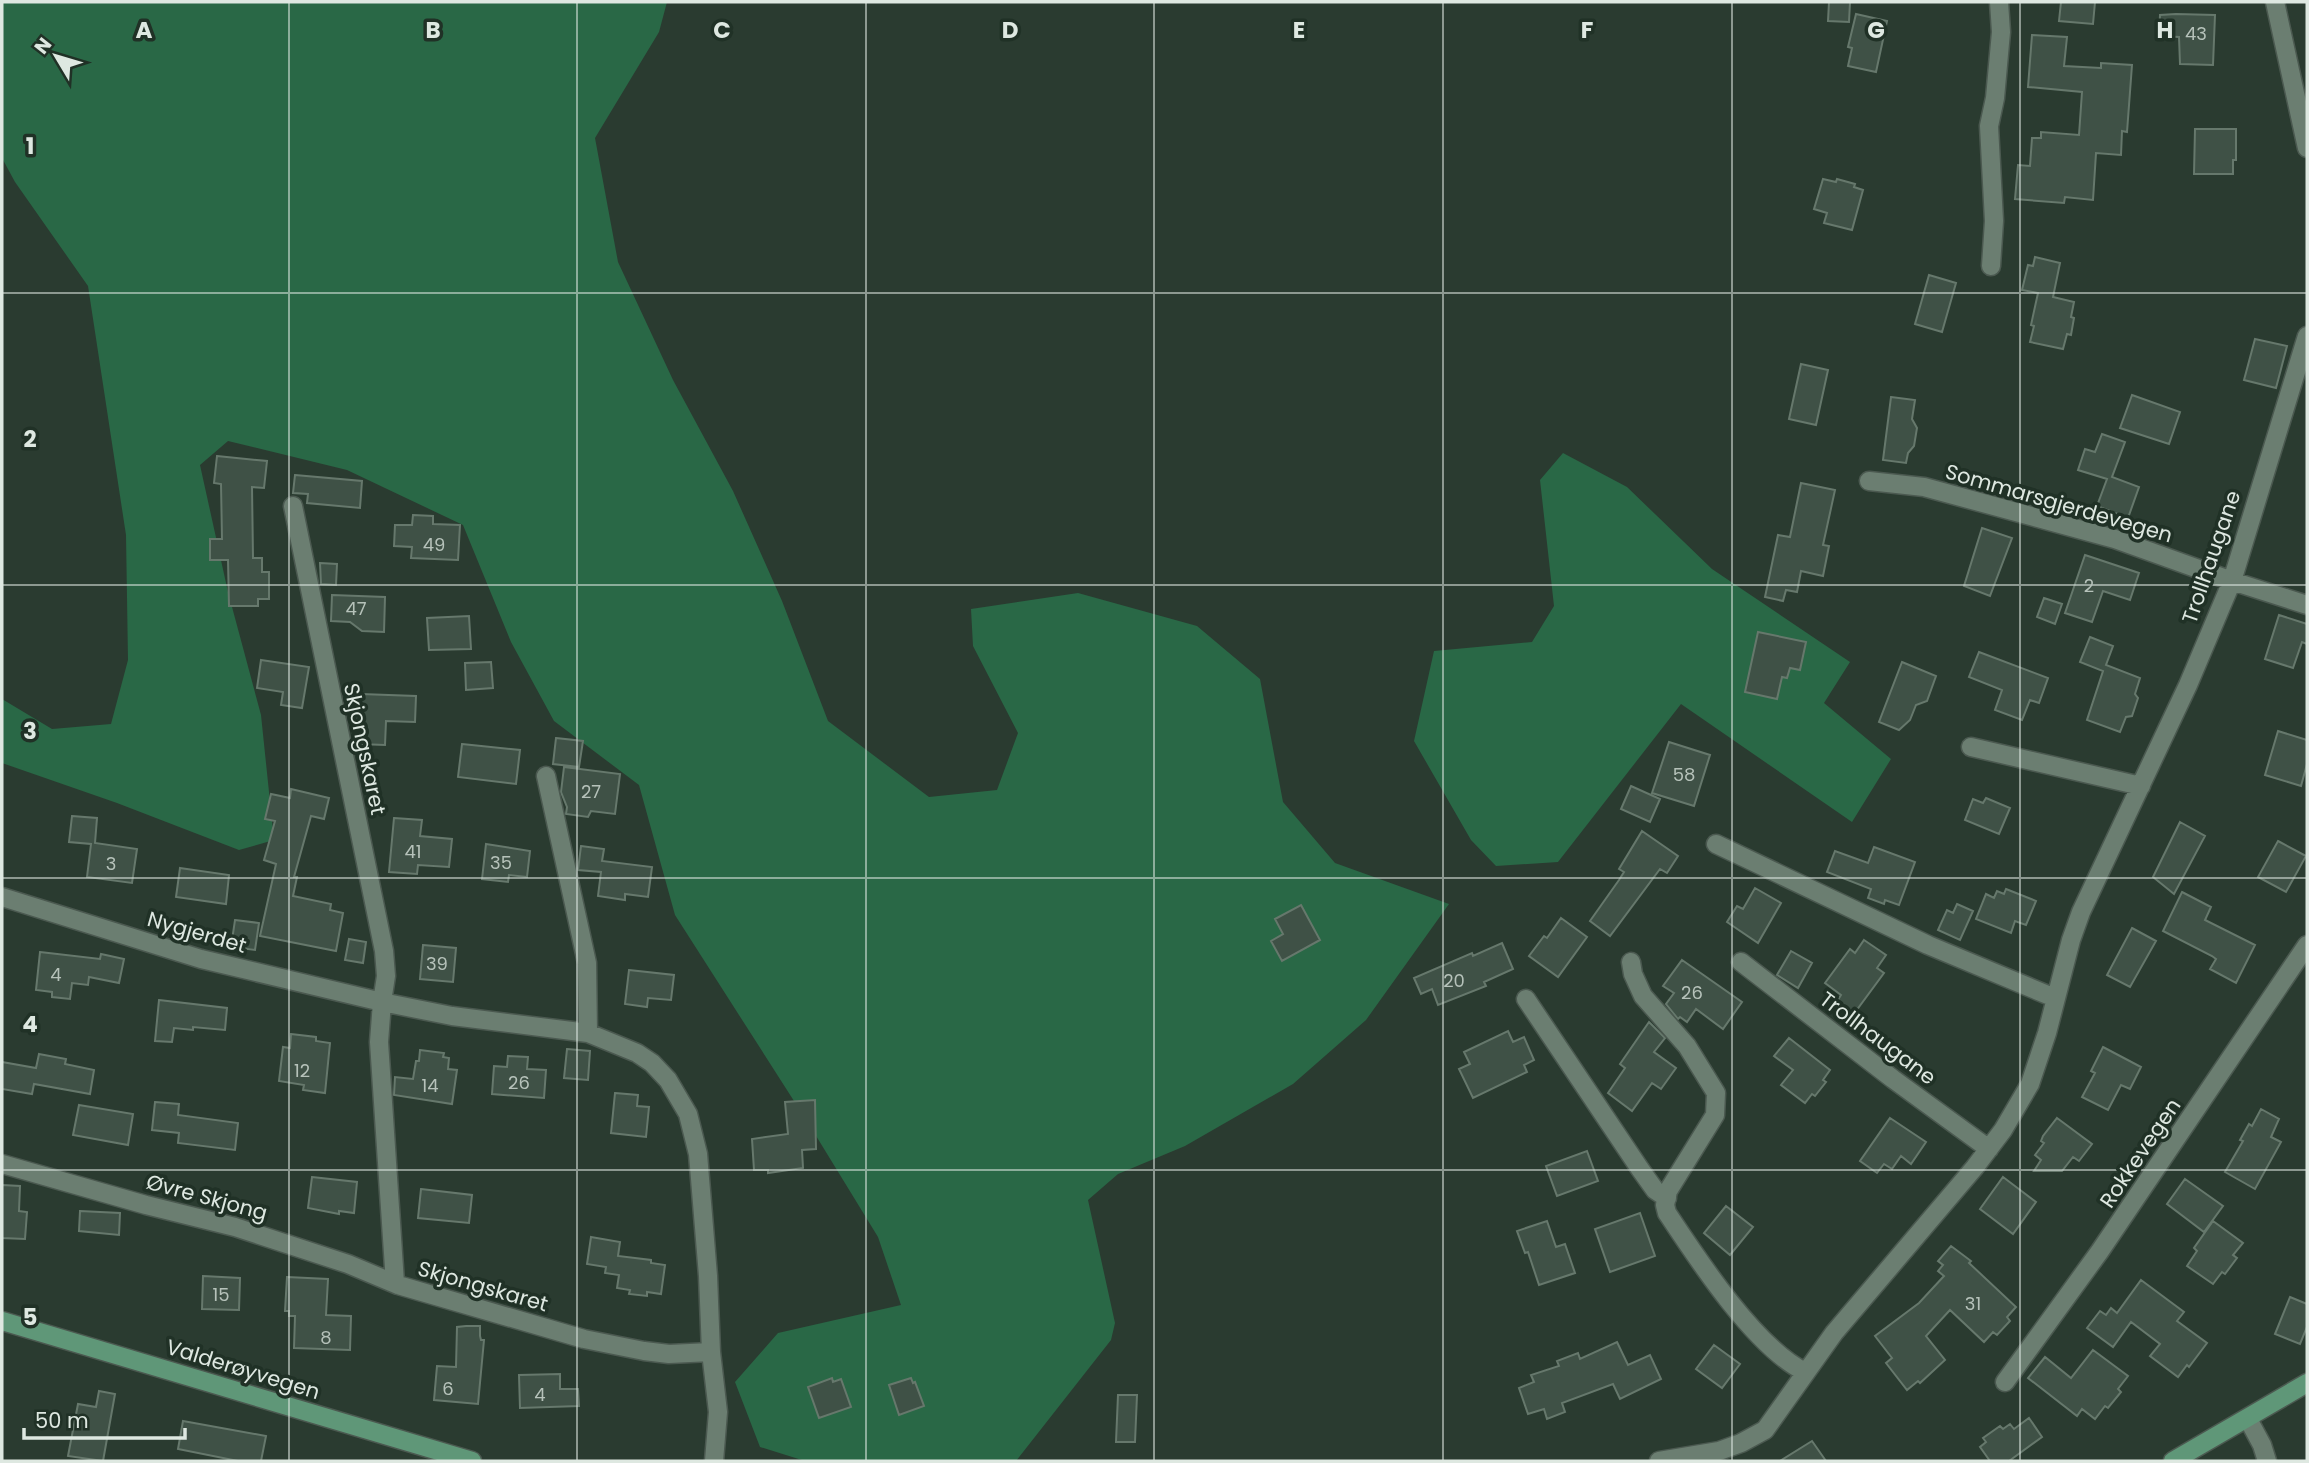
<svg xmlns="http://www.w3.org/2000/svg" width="2309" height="1463" font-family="Poppins,sans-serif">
<rect width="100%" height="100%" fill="#2a3b30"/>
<path fill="#296846" d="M2 2H667L659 32 595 138 618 262 673 380 733 491 782 601 828 721 929 797 997 790 1018 733 973 646 971 609 1078 593 1197 626 1260 679 1283 802 1335 863 1449 904 1366 1020 1293 1084 1185 1146 1118 1174 1088 1200 1115 1323 1111 1340 1016 1461H805L760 1447 735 1382 778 1333 901 1305 878 1237 810 1126 675 915 639 785 554 721 511 642 463 525 347 470 228 441 200 465 228 592 261 715 274 840 239 850 117 803 2 763V699L52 729 111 724 128 660 126 535 88 286 15 182 2 158Z
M1563 453 1627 487 1712 569 1850 662 1824 703 1891 759 1852 822 1681 704 1558 862 1496 866 1471 840 1414 741 1434 651 1532 642 1554 606 1540 480Z"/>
<path fill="#3f5146" stroke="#66786c" stroke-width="2" d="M1829 2H1850L1849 22 1828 21Z
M2061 2H2095L2093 24 2059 21Z
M1856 14 1887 21 1876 72 1848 66 1852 48 1848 47Z
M2176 14 2215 15 2213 65 2180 64 2179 37 2159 36 2160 15Z
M2032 35 2067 37 2064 66 2101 68V63L2132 65 2127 132 2122 131 2121 155 2096 153 2093 200 2065 197 2064 203 2015 199 2018 165 2030 166 2032 138H2041V132L2079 135 2082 92 2028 87Z
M2195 129H2236V160H2233V174H2194Z
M1823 179 1836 182 1837 179 1855 184 1854 187 1863 190 1852 230 1824 223 1827 213 1814 209Z
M2035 257 2060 263 2053 297 2074 302 2071 317 2074 318 2071 335 2067 334 2063 349 2030 342 2034 326 2031 325 2038 293 2022 290 2028 265 2033 266Z
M1929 275 1956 283 1942 332 1915 324Z
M2255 339 2287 346 2276 388 2244 380Z
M1801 364 1828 370 1816 425 1789 419Z
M2132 395 2180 412 2169 444 2120 428Z
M1891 397 1915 400 1912 419 1917 428 1914 446 1908 453 1906 463 1883 460Z
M2102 434 2125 442 2112 477 2139 487 2128 518 2097 506 2107 479 2078 470 2085 449 2095 452Z
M217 456 267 461 264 488 252 487 253 558H262V572H269V599H258V606H229L228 560H210V539H222L221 484 214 483Z
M295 475 362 481 360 508 307 503 308 494 293 493Z
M1801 483 1835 490 1823 545 1829 546 1823 576 1801 571 1797 592 1786 590 1783 601 1765 597 1778 535 1790 537Z
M413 515 433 516V524L460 525 458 560 411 558 412 547 394 546 395 525H412Z
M1982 528 2012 538 1990 596 1964 586Z
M2085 555 2139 573 2130 600 2103 591 2092 622 2065 613Z
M320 563 337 564 336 585 321 584Z
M332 595 385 597 384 632 362 631 350 622 331 621Z
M2044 598 2062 604 2055 624 2037 617Z
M2279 615 2307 624V644L2302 642 2293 668 2265 659Z
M469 616 471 649 429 650 427 618Z
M1758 632 1806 642 1800 670 1790 668 1787 678 1782 677 1777 699 1745 692Z
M2090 637 2113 646 2106 665 2140 678 2135 694 2138 698 2132 716 2126 717 2120 732 2087 720 2103 671 2080 662Z
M1979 652 2048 678 2039 703 2030 700 2022 720 1995 710 2002 690 1969 677Z
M261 660 309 667 302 708 281 705 283 692 257 688Z
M491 662 493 688 466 690 465 663Z
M1902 662 1936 676 1927 701 1916 705 1910 720 1899 730 1879 722Z
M361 694 416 696 415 722 386 721 385 745 359 744V741H354L355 717H360Z
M2278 731 2307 740V764L2301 786 2265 775Z
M556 738 583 741 579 767 553 764Z
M1669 742 1710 755 1694 806 1652 793Z
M462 744 520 750 516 784 458 777Z
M564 767 620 774 615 814 591 811 588 817 566 814 567 807 561 792Z
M1631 786 1660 799 1650 822 1621 809Z
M291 789 329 798 324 819 311 816 294 877H297L293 896 331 904 330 910 343 913 336 951 260 936 276 864 264 860 275 821 265 819 271 794 290 798Z
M1986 798 2010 808 1999 834 1965 820 1973 799 1983 803Z
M72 816 97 818 95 843 137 849 132 883 87 877 91 844 69 842Z
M394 818 422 820 420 836 452 839 449 867 418 865 417 874 389 872Z
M2180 822 2205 836 2174 894 2153 877Z
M1642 831 1678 856 1667 873 1660 869 1610 936 1590 921 1619 880 1624 872 1619 869Z
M2278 841 2306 856 2286 892 2258 877Z
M486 844 530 851 527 877 509 875 508 882 482 879Z
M581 846 604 849 602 861 652 867 648 897 625 894V900L598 896 601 872 578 870Z
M1874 847 1915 862 1899 905 1885 900 1884 904 1868 898 1871 889 1827 872 1835 851 1868 863Z
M180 868 229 875 226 904 176 897Z
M1755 888 1781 903 1758 943 1727 922 1737 906 1743 909Z
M2006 889 2036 901 2026 925 2015 921 2011 933 1976 919 1986 894 1994 898 1997 891 2004 894Z
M2182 892 2211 907 2205 920 2255 945 2236 983 2210 969 2216 959 2212 956 2163 931Z
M1957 904 1973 911 1960 940 1938 930 1947 910 1953 913Z
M1301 905 1320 940 1282 961 1271 941 1283 934 1275 919Z
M1561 918 1587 937 1558 977 1529 956 1544 936 1547 938Z
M235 920 259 923 255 950 231 947Z
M2132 928 2156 941 2130 987 2107 975Z
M349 939 366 942 363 963 345 960Z
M1864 940 1886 955 1877 968 1884 973 1853 1015 1836 1003 1841 995 1825 983 1850 949 1855 953Z
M1502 943 1513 969 1484 982 1486 986 1438 1005 1432 989 1421 994 1414 978 1472 953 1473 956Z
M423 945 456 948 453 982 420 979Z
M1791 951 1812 963 1798 988 1777 975Z
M40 952 100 959 101 954 124 959 119 983 89 977 88 985 72 983 70 999 52 997V992L36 990Z
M1682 960 1742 1002 1723 1029 1696 1009 1687 1022 1680 1017 1678 1019 1666 1004 1674 993 1663 986Z
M629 970 674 975 671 1000 648 998 647 1007 625 1004Z
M159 1000 227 1008 225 1030 193 1027V1030L174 1028 172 1042 155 1041Z
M1649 1022 1665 1038 1654 1052 1676 1068 1661 1089 1652 1083 1632 1111 1608 1093 1625 1068 1620 1064Z
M1508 1031 1513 1042 1524 1037 1534 1060 1524 1065 1527 1072 1473 1098 1459 1069 1470 1064 1464 1052Z
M291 1034 316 1037V1041L330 1043 325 1093 303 1090 304 1085 279 1081 283 1047 290 1048Z
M1789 1038 1830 1070 1823 1080 1826 1082 1815 1096 1812 1094 1805 1103 1781 1085 1793 1070 1774 1056Z
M2103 1047 2141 1067 2130 1089 2121 1085 2108 1110 2082 1097 2095 1073 2091 1071Z
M567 1049 590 1051 588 1080 564 1078Z
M420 1050 444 1053 443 1057 449 1058 448 1069 457 1070 452 1104 394 1095 395 1077 413 1079 416 1061H419Z
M39 1054 66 1059 65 1064 94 1070 90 1094 34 1084 32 1094 2 1089V1062L36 1068Z
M508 1056 528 1057 527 1069 546 1070 544 1098 492 1094 494 1066 507 1067Z
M615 1093 638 1095 637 1106 649 1107 646 1137 611 1133Z
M815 1100 816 1149 802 1150 803 1168 768 1173V1170H754L752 1139 788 1134 785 1102Z
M155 1102 179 1104 178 1115 238 1123 235 1150 178 1143 179 1133 152 1130Z
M79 1105 133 1114 128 1145 73 1135Z
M2261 1109 2279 1119 2271 1137 2281 1142 2255 1189 2225 1172 2243 1141 2240 1140 2249 1124 2252 1126Z
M1890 1118 1926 1142 1911 1164 1901 1156 1892 1169 1884 1164 1877 1173 1860 1161Z
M2057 1118 2092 1144 2079 1161 2073 1157 2062 1171H2034L2041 1160 2035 1155 2044 1143 2041 1141 2043 1136Z
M1587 1151 1598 1181 1557 1196 1546 1166Z
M312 1177 357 1182 354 1213 339 1211V1214L308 1208Z
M2003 1177 2036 1202 2013 1234 1980 1209Z
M2185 1179 2223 1206 2204 1232 2167 1204Z
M2 1185 20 1186 19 1211 27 1212 25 1239 2 1238Z
M421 1189 472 1195 469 1223 418 1218Z
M1726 1206 1753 1227 1730 1255 1704 1233Z
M80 1211 120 1213 119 1235 79 1231Z
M1640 1213 1655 1256 1610 1272 1595 1229Z
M1547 1221 1556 1247 1565 1244 1575 1273 1539 1285 1528 1252 1525 1253 1517 1231Z
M2213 1221 2243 1243 2233 1255 2237 1258 2225 1274 2222 1272 2213 1284 2187 1266 2197 1251 2194 1248Z
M591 1237 620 1242 618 1256 651 1260V1263L665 1265 661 1294 647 1292V1296L629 1294 630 1290 617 1288 619 1275 605 1273 606 1267 587 1264Z
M1951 1246 1971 1261 1969 1263 2016 1307 2007 1317 2010 1321 1997 1335 1993 1332 1984 1342 1950 1310 1926 1336 1945 1360 1920 1383 1918 1381 1907 1390 1886 1363 1892 1358 1875 1336 1919 1303 1944 1276 1938 1271 1943 1265 1938 1261Z
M203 1276 240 1278 239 1310 202 1309Z
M287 1277 328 1279 326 1315 351 1316 350 1350 294 1348 295 1316H289V1311H285Z
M2141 1280 2184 1312 2177 1321 2207 1343 2189 1367 2187 1365 2178 1377 2150 1356 2160 1344 2131 1322 2113 1347 2087 1328 2100 1311 2106 1315 2111 1308 2117 1313Z
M2290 1297 2307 1304V1327L2300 1344 2275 1334Z
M466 1326H480V1336L481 1340H484L478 1404 434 1400 437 1366 456 1367 457 1327Z
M1617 1342 1628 1365 1650 1355 1661 1379 1620 1399 1613 1384 1562 1403 1565 1412 1547 1419 1544 1409 1528 1414 1519 1388 1534 1382 1531 1375 1559 1366 1557 1361 1578 1353 1580 1359Z
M1714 1345 1740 1364 1722 1388 1696 1369Z
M2093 1350 2128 1376 2118 1389 2121 1392 2108 1408 2105 1406 2095 1419 2082 1409 2077 1416 2028 1378 2045 1357 2071 1378Z
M560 1374V1389H578L579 1406 520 1408 519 1375Z
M832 1378 833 1382 841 1379 851 1407 819 1418 808 1387Z
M911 1378 913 1383 915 1382 924 1406 899 1415 889 1385Z
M99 1391 115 1394 103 1461 68 1456 78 1404 96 1407Z
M1118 1395H1137L1135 1442H1116Z
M2029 1418 2042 1437 2009 1461H1990L1980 1447 1986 1442 1983 1438 2000 1426 2003 1429 2010 1424 2014 1429Z
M183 1421 266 1436 261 1461H238L178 1449Z
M1812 1441 1826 1461H1780Z"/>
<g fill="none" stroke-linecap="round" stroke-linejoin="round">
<defs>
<path id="street" d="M2275 2 2307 148
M1991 266 1994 221 1989 126 1995 98 2001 32 1999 2
M1869 481 1924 487 2115 539 2232 581 2307 605
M293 506 384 951 386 976 382 1002 452 1016 588 1033 637 1053 652 1063 668 1080 688 1114 698 1154 708 1276 711 1352 718 1412 714 1461
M1971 747 2141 786
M546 776 587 963 588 1033
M1716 844 1928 945 2055 998
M2 897 201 959 382 1002 379 1042 395 1283 398 1285
M1631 962 1633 974 1643 996 1687 1046 1716 1093 1715 1115 1668 1191 1665 1205 1667 1213C1698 1260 1755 1347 1805 1372
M1741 962 1893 1079 1989 1149
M1526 999 1640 1169 1655 1190 1667 1198
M2 1164 146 1205 235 1227 348 1264 398 1285 584 1339 644 1351 669 1354 711 1352
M2005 1382 2100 1251 2307 945
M2248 1419 2262 1445 2267 1461
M1659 1461 1719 1451 1741 1443 1765 1430 1834 1333 1975 1167 2003 1130 2030 1084 2047 1033 2071 940 2081 912 2188 685 2232 581 2307 336"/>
<path id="secondary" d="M2 1321 472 1461
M2173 1461 2307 1383"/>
</defs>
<use href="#street" stroke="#4b5950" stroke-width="21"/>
<use href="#secondary" stroke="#4b5950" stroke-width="21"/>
<use href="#street" stroke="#6b7e71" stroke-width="18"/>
<use href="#secondary" stroke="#5f9778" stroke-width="18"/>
</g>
<path fill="none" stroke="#dee8e1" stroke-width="2" stroke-opacity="0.55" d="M289 2V1461M577 2V1461M866 2V1461M1154 2V1461M1443 2V1461M1732 2V1461M2020 2V1461M2 293H2307M2 585H2307M2 878H2307M2 1170H2307"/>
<g text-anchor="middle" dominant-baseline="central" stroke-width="7" stroke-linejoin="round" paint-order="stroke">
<g font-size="18" fill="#b6c2ba">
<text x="2196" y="33">43</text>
<text x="434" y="544">49</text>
<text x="2089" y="585">2</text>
<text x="356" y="608">47</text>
<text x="1684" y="774">58</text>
<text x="591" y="791">27</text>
<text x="413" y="851">41</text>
<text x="501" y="862">35</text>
<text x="111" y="863">3</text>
<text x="437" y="963">39</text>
<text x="56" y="974">4</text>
<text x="1454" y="980">20</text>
<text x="1692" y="992">26</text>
<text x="302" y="1070">12</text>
<text x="519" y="1082">26</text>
<text x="430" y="1085">14</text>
<text x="221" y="1294">15</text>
<text x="1973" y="1303">31</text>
<text x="326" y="1337">8</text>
<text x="448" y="1388">6</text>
<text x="540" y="1394">4</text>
</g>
<g font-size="21" fill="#dee8e1" stroke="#203126">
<text transform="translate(2059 503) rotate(16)">Sommarsgjerdevegen</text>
<text transform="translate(2211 557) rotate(-71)">Trollhaugane</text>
<text transform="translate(365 749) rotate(78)">Skjongskaret</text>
<text transform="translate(197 932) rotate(16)">Nygjerdet</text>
<text transform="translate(1878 1038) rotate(37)">Trollhaugane</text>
<text transform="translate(2140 1153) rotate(-56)">Rokkevegen</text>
<text transform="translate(207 1197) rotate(15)">Øvre Skjong</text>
<text transform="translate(483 1286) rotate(16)">Skjongskaret</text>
<text transform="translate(243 1369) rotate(17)">Valderøyvegen</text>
</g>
</g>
<g font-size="23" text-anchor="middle" font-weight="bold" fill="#dee8e1" stroke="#203126" stroke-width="7" stroke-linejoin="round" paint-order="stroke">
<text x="144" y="38">A</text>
<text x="433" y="38">B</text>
<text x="722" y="38">C</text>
<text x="1010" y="38">D</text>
<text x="1299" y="38">E</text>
<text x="1587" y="38">F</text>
<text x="1876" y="38">G</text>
<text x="2165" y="38">H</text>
<text x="30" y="154">1</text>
<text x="30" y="447">2</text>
<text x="30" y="739">3</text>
<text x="30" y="1032">4</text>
<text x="30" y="1325">5</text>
</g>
<rect width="2309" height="1463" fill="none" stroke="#dee8e1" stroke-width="7"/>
<g transform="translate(56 56) rotate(308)" stroke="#203126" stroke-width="5" paint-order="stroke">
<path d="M0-5L12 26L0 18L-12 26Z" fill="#dee8e1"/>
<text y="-10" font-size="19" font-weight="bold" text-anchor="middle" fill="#dee8e1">N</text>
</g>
<path d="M24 1428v10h161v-10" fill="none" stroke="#dee8e1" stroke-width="3.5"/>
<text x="35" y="1428" font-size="21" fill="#dee8e1" stroke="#203126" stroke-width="5" paint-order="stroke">50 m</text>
</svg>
